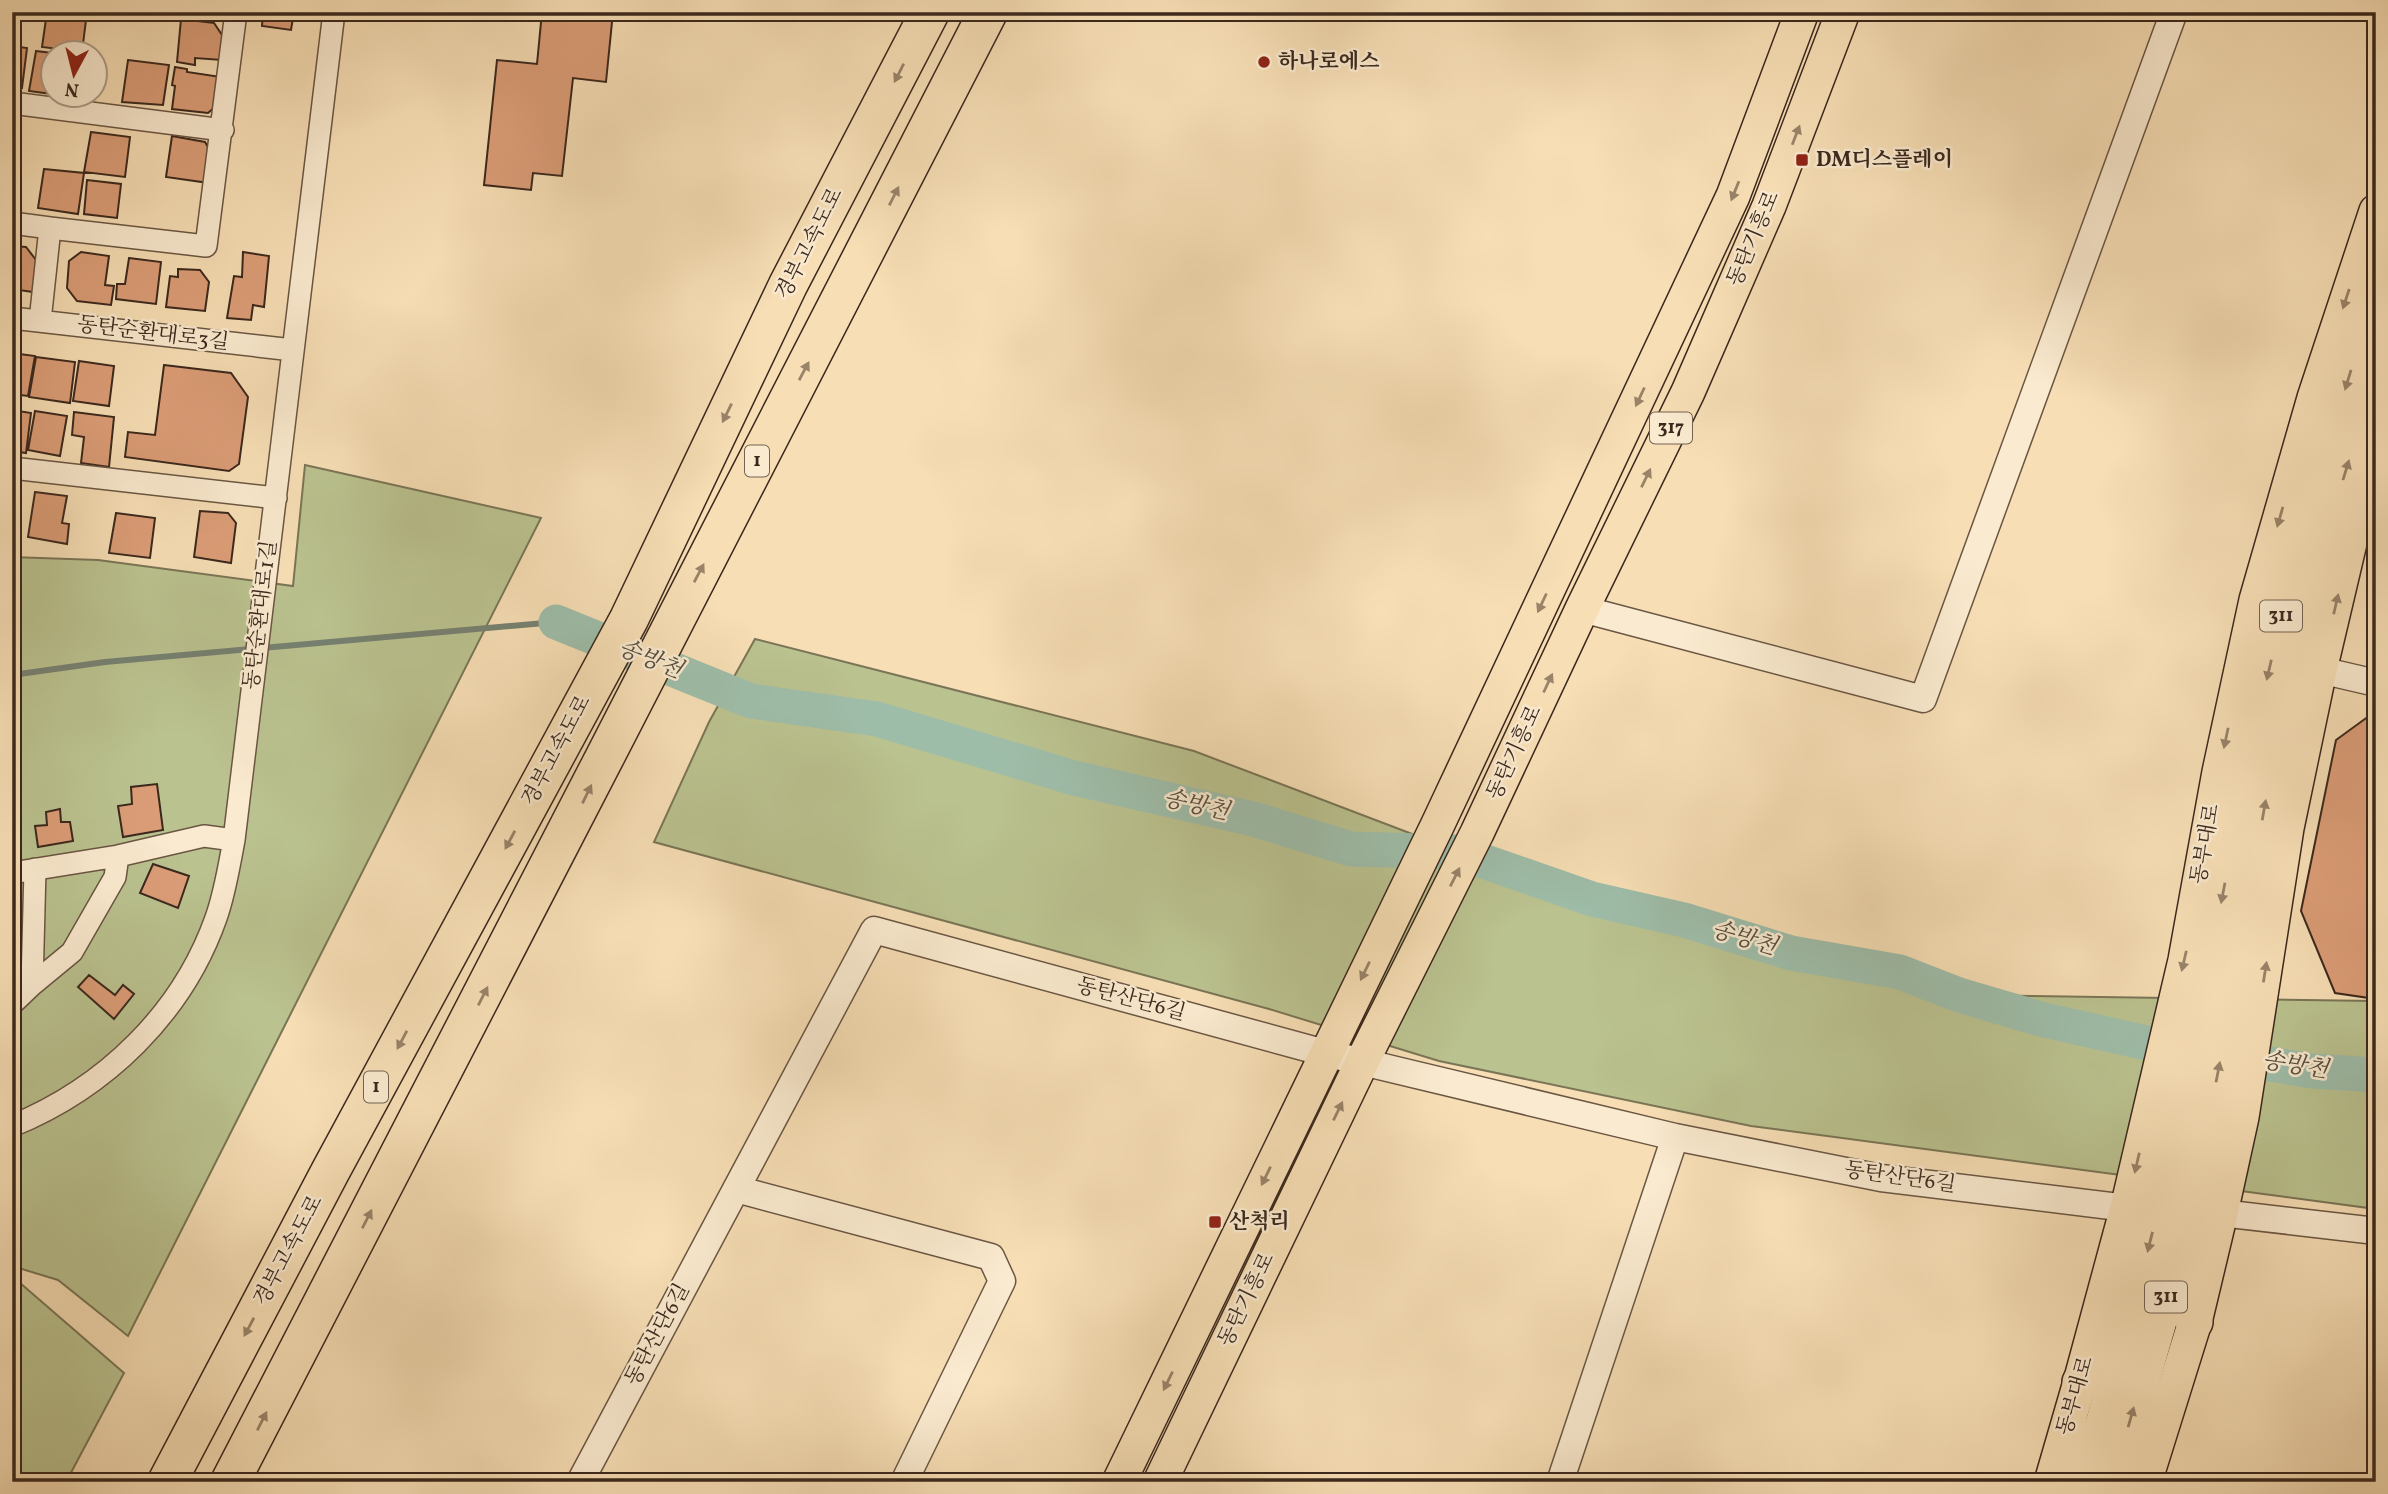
<svg xmlns="http://www.w3.org/2000/svg" width="2388" height="1494" font-family="Vollkorn,'Noto Serif KR',serif">
<rect width="100%" height="100%" fill="#f7deb5"/>
<filter id="stains"><feTurbulence type="fractalNoise" baseFrequency=".00286" numOctaves="4"/><feColorMatrix values="0 0 0 0 .2 0 0 0 0 .09 0 0 0 0 .02 0 0 0 .5 -.17"/></filter>
<radialGradient id="worn" r=".72"><stop offset=".6" stop-color="#630" stop-opacity="0"/><stop offset="1" stop-color="#630" stop-opacity=".3"/></radialGradient>
<path fill="#bac28f" stroke="#7a7556" stroke-width="2" d="M305 465 541 518 128 1336 58 1280 12 1266V557L98 560 293 586Z
M755 639 1194 751 1491 864 1959 995 2376 1001V1209L1751 1126 1439 1061 1269 1009 654 842 709 722Z
M12 1276 124 1373 66 1482H12Z"/>
<g fill="none" stroke-linecap="round" stroke-linejoin="round">
<path stroke="#768171" stroke-width="6" d="M12 675 105 662 556 622"/>
<path stroke="#9ebda9" stroke-width="35" d="M556 622 751 701 877 719 1074 778 1253 819 1351 849 1457 852 1592 899 1684 920 1791 953 1900 972 1959 995 2044 1020 2151 1044 2312 1071 2376 1075"/>
</g>
<path fill="#db9d77" stroke="#3b281d" stroke-width="2" d="M47 12H87L82 52 42 47Z
M263 12H294L291 30 262 26Z
M542 12H613L606 82 573 78 562 176 533 173 531 190 484 185 497 60 537 64Z
M181 19 214 23 224 38 222 60 195 58V65L177 62Z
M12 46 27 48 22 88 12 87Z
M36 51 52 53V94L29 91Z
M128 60 169 65 163 105 122 102Z
M175 67 187 69V72L221 77 216 106 208 113 172 109 175 86 172 85Z
M91 132 130 137 125 177 84 172Z
M172 136 205 142 212 154 209 183 166 177Z
M44 169 84 173 78 214 38 208Z
M87 180 121 184 117 218 84 214Z
M12 246 26 247 36 260 33 292 12 289Z
M81 252 109 256 105 285 114 286 111 305 77 301 67 288 69 261Z
M243 252 269 256 264 307 253 305 251 320 227 318 234 276 242 277Z
M129 258 161 262 156 304 116 299 117 284H125Z
M178 269 200 270 209 282 205 311 166 307 170 276 178 277Z
M12 353 35 356 28 396 12 394Z
M36 357 75 362 70 403 29 397Z
M79 361 114 366 109 406 73 401Z
M164 365 231 373 248 397 239 464 229 471 125 457 128 432 155 435Z
M12 410 31 413 26 453 12 451Z
M35 411 67 416 60 456 28 450Z
M74 412 114 417 109 467 81 463 84 437 72 435Z
M35 492 67 496 62 523 69 524 67 544 28 537Z
M12 501 19 502 14 542H12Z
M200 511 228 513 236 523 231 563 194 557Z
M116 513 155 518 150 558 109 553Z
M2369 716 2376 717V999L2335 993 2301 911 2336 740Z
M157 784 163 830 123 837 118 806 132 804 131 787Z
M60 809 61 822H70L73 841 38 847 35 826 47 825 46 812Z
M153 864 189 876 178 908 140 893Z
M89 975 115 995 123 985 134 994 114 1019 78 987Z"/>
<g fill="none" stroke-linecap="round" stroke-linejoin="round">
<defs>
<path id="minor" d="M12 103 223 130
M12 223 50 228
M12 318 293 350
M40 321 50 228 206 246 236 12
M12 468 276 498
M12 873 118 856 204 836 234 840
M32 985 72 952 115 877 118 856
M12 1004 32 985 35 869
M12 1126C105 1088 182 1014 216 918 225 893 229 866 234 840L334 12"/>
<path id="tertiary" d="M1582 609 1923 699 2174 12
M2320 670 2376 683
M736 1189 991 1257 1002 1281 904 1482
M2221 1213 2376 1231
M580 1482 874 930 1325 1053 1675 1137 1881 1178 2127 1208
M1560 1482 1675 1137"/>
<path id="primary" d="M1119 1482 1438 824 1733 196 1802 12
M1160 1482 1362 1062 1477 833 1582 609 1688 392 1769 206 1843 12
M2051 1482 2080 1382 2127 1208 2185 960 2219 772 2256 600 2314 398 2376 211
M2145 1482 2195 1322 2221 1213 2242 1117 2287 828 2320 670 2353 530 2376 453"/>
<path id="trunk" d="M2190 1268 2182 1304 2195 1322
M2080 1382 2124 1333
M2083 1482 2104 1421 2129 1328 2184 1104 2247 768 2282 610 2313 494 2376 291
M2110 1482 2127 1431 2181 1245 2226 1033 2270 774 2335 507 2376 376"/>
<path id="motorway" d="M167 1482 330 1172 629 619 788 285 930 12
M230 1482C484 993 736 502 988 12"/>
</defs>
<use href="#minor" stroke="#6a5643" stroke-width="24"/>
<use href="#tertiary" stroke="#6a5643" stroke-width="29"/>
<use href="#primary" stroke="#3b281d" stroke-width="36"/>
<use href="#trunk" stroke="#3b281d" stroke-width="38"/>
<use href="#motorway" stroke="#3b281d" stroke-width="41"/>
<use href="#minor" stroke="#faeacf" stroke-width="21"/>
<use href="#tertiary" stroke="#faeacf" stroke-width="26"/>
<use href="#primary" stroke="#f7deb5" stroke-width="33"/>
<use href="#trunk" stroke="#f7deb5" stroke-width="35"/>
<use href="#motorway" stroke="#f7deb5" stroke-width="38"/>
</g>
<defs><path id="oneway-solid" d="M-6-.8H1V-3.2L6.5 0L1 3.2V.8H-6Z" transform="scale(1.75)"/></defs>
<g fill="#998369">
<use href="#oneway-solid" transform="translate(899 73) rotate(117)"/>
<use href="#oneway-solid" transform="translate(1796 135) rotate(-69)"/>
<use href="#oneway-solid" transform="translate(1735 191) rotate(112)"/>
<use href="#oneway-solid" transform="translate(894 196) rotate(-63)"/>
<use href="#oneway-solid" transform="translate(2346 299) rotate(108)"/>
<use href="#oneway-solid" transform="translate(804 371) rotate(-62)"/>
<use href="#oneway-solid" transform="translate(2348 380) rotate(107)"/>
<use href="#oneway-solid" transform="translate(1640 397) rotate(115)"/>
<use href="#oneway-solid" transform="translate(727 413) rotate(116)"/>
<use href="#oneway-solid" transform="translate(2346 470) rotate(-73)"/>
<use href="#oneway-solid" transform="translate(1646 478) rotate(-64)"/>
<use href="#oneway-solid" transform="translate(2280 517) rotate(106)"/>
<use href="#oneway-solid" transform="translate(699 573) rotate(-62)"/>
<use href="#oneway-solid" transform="translate(1542 603) rotate(115)"/>
<use href="#oneway-solid" transform="translate(2336 604) rotate(-77)"/>
<use href="#oneway-solid" transform="translate(2269 670) rotate(103)"/>
<use href="#oneway-solid" transform="translate(1548 683) rotate(-65)"/>
<use href="#oneway-solid" transform="translate(2226 738) rotate(102)"/>
<use href="#oneway-solid" transform="translate(587 794) rotate(-64)"/>
<use href="#oneway-solid" transform="translate(2264 810) rotate(-80)"/>
<use href="#oneway-solid" transform="translate(510 840) rotate(118)"/>
<use href="#oneway-solid" transform="translate(1455 877) rotate(-63)"/>
<use href="#oneway-solid" transform="translate(2223 893) rotate(101)"/>
<use href="#oneway-solid" transform="translate(2184 961) rotate(103)"/>
<use href="#oneway-solid" transform="translate(1365 971) rotate(116)"/>
<use href="#oneway-solid" transform="translate(2265 972) rotate(-81)"/>
<use href="#oneway-solid" transform="translate(483 996) rotate(-63)"/>
<use href="#oneway-solid" transform="translate(402 1040) rotate(118)"/>
<use href="#oneway-solid" transform="translate(2218 1072) rotate(-79)"/>
<use href="#oneway-solid" transform="translate(1338 1111) rotate(-64)"/>
<use href="#oneway-solid" transform="translate(2137 1163) rotate(103)"/>
<use href="#oneway-solid" transform="translate(1266 1176) rotate(116)"/>
<use href="#oneway-solid" transform="translate(367 1219) rotate(-63)"/>
<use href="#oneway-solid" transform="translate(2150 1242) rotate(104)"/>
<use href="#oneway-solid" transform="translate(249 1327) rotate(118)"/>
<use href="#oneway-solid" transform="translate(1168 1381) rotate(116)"/>
<use href="#oneway-solid" transform="translate(2131 1417) rotate(-74)"/>
<use href="#oneway-solid" transform="translate(262 1421) rotate(-63)"/>
</g>
<g fill="#8f2418" stroke="#faeacf" stroke-width="2.5">
<circle cx="1264" cy="62" r="7"/>
<rect x="1795" y="153" width="14" height="14" rx="3.5"/>
<rect x="1208" y="1215" width="14" height="14" rx="3.5"/>
</g>
<g text-anchor="middle" dominant-baseline="central" stroke-width="5" stroke-linejoin="round" paint-order="stroke">
<g fill="#faeacf" stroke="#746252" stroke-width="2">
<rect x="1650" y="412.5" width="42" height="31" rx="5"/>
<rect x="745" y="445.5" width="24" height="31" rx="5"/>
<rect x="2260" y="600.5" width="42" height="31" rx="5"/>
<rect x="364" y="1071.5" width="24" height="31" rx="5"/>
<rect x="2145" y="1281.5" width="42" height="31" rx="5"/>
</g>
<g font-size="19" font-weight="bold" fill="#3b281d">
<text x="1671" y="428">317</text>
<text x="757" y="461">1</text>
<text x="2281" y="616">311</text>
<text x="376" y="1087">1</text>
<text x="2166" y="1297">311</text>
</g>
<g font-size="21" font-weight="bold" fill="#3b281d" stroke="#faeacf" text-anchor="start">
<text x="1278" y="62">하나로에스</text>
<text x="1816" y="160">DM디스플레이</text>
<text x="1229" y="1222">산척리</text>
</g>
<g font-size="21" fill="#3b281d" stroke="#faeacf">
<text transform="translate(1754 239) rotate(-67)">동탄기흥로</text>
<text transform="translate(810 244) rotate(-63)">경부고속도로</text>
<text transform="translate(153 334) rotate(7)">동탄순환대로3길</text>
<text transform="translate(261 615) rotate(-83)">동탄순환대로1길</text>
<text transform="translate(557 751) rotate(-62)">경부고속도로</text>
<text transform="translate(1515 753) rotate(-65)">동탄기흥로</text>
<text transform="translate(2206 844) rotate(-80)">동부대로</text>
<text transform="translate(1131 1000) rotate(15)">동탄산단6길</text>
<text transform="translate(1900 1178) rotate(8)">동탄산단6길</text>
<text transform="translate(289 1251) rotate(-62)">경부고속도로</text>
<text transform="translate(1247 1300) rotate(-64)">동탄기흥로</text>
<text transform="translate(658 1335) rotate(-62)">동탄산단6길</text>
<text transform="translate(2076 1396) rotate(-74)">동부대로</text>
</g>
<g font-size="23" font-style="italic" fill="#544d40" stroke="#faeacf">
<text transform="translate(650 660) rotate(22)">송방천</text>
<text transform="translate(1196 806) rotate(13)">송방천</text>
<text transform="translate(1744 939) rotate(17)">송방천</text>
<text transform="translate(2295 1066) rotate(9)">송방천</text>
</g>
</g>
<rect width="2388" height="1494" fill="none" stroke="#f7deb5" stroke-width="42"/>
<rect x="14" y="14" width="2360" height="1466" fill="none" stroke="#3b281d" stroke-width="3.5"/>
<rect x="21" y="21" width="2346" height="1452" fill="none" stroke="#3b281d" stroke-width="2"/>
<g transform="translate(74 74) rotate(187)"><circle r="33" fill="#faeacf" stroke="#ae9c88" stroke-width="2"/>
<path d="M0-5L12 26L0 18L-12 26Z" fill="#8f2418"/>
<text y="-10" font-size="19" font-weight="bold" text-anchor="middle" fill="#3b281d">N</text>
</g>
<rect width="100%" height="100%" filter="url(#stains)"/>
<rect width="100%" height="100%" fill="url(#worn)"/>
</svg>
